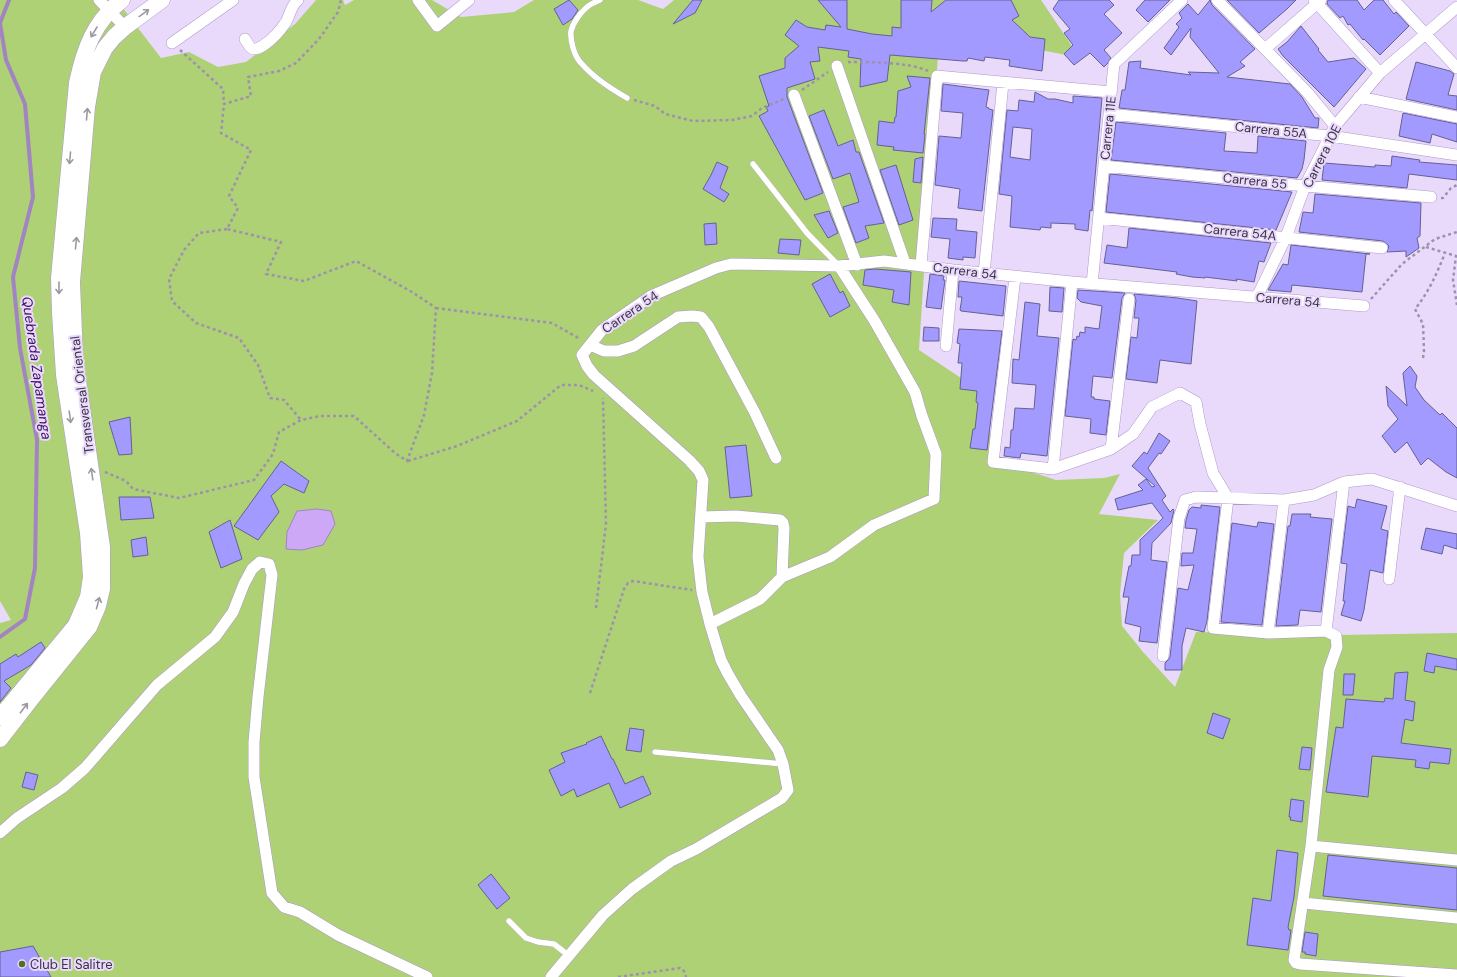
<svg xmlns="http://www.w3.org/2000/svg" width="1457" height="977" font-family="'DM Sans',sans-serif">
<rect width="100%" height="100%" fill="#e9dafb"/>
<path fill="#aed175" d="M0 0H112L122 7 161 58 189 52 218 67 246 62 295 24 316 0H343L345 5 354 0H432L461 17 514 12 534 0H638L663 9 674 0H1041L1072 46 1083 58 1024 47 938 55 919 350 976 388 998 461 1056 480 1104 478 1120 474 1099 514 1158 520 1124 553 1120 594 1122 626 1143 652 1175 687 1196 632 1340 635 1457 633V977H0V623L11 620 0 601Z"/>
<path fill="#cda8f6" stroke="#a184c1" d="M317 509 331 511 335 524 323 545 302 550 286 549 287 532 297 511Z"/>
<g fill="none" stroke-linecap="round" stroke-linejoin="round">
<path stroke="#a184c1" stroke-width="4" d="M0 637 25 619 35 568 37 440 20 348 13 277 33 197 25 104 6 60 0 23 9 0"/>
</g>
<path fill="#a29aff" stroke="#646192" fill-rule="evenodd" d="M569 0 578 10 572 19 563 25 554 9Z
M693 0H702L695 13 673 24Z
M818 0H847V29L872 34 892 36V27L901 28V0H932L931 12 946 0H1011L1019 16 1012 20 1030 37 1045 39 1042 71 1009 66 1010 60 985 57 984 61 968 58 967 61H963L890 55 887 81 860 87 861 59 848 57 849 51 818 47 820 61 810 62 815 79 787 88V97L823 193 805 200 759 116 768 111 766 107 769 106 759 76 785 68V58L799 46 785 35 796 20 807 27 825 30 826 25 841 27Z
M1059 0H1109L1114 5 1104 14 1122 33 1104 50 1111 58 1107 64 1104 67 1090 53 1074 65 1064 54 1073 45 1064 33 1070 29 1053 9Z
M1145 0H1170L1148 22 1136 10Z
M1210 0 1212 5 1255 49 1240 62 1245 66 1227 77 1290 84 1302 97 1315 118H1319L1318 128 1119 108 1122 90H1125L1129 62 1141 61 1140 68 1191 75 1188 72 1219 73 1190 37 1191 28 1171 55 1164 48 1179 27 1176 24 1182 18 1179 13 1188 4 1198 15Z
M1227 0H1296L1287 9 1259 33Z
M1328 0H1357L1364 10 1374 0H1383L1394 14 1396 12 1409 26 1380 55 1364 39 1363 40 1350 24 1348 25 1343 16 1340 18 1327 4Z
M1301 26 1319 49 1318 50 1328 62 1354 58 1366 69 1334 107 1283 56 1278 49 1287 42Z
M1416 62 1450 71 1454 74 1448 95 1457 96V110L1406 99Z
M907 76 930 78 924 134H925L923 153 893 150 894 147 877 145 879 121 894 123 895 117H896L898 91 911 87Z
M943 84 989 90 986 107 989 108V109L993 110 982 211 958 208 960 189 935 185 939 136 961 138 963 113 941 111Z
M1035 92 1048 99H1055L1073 103V96L1102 98 1092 211 1090 210 1088 231 1075 229V224L1051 223V228L1041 227 1040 230 1010 227 1012 196 999 194 1007 110 1018 111 1019 100 1034 102ZM1013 127 1032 129 1030 160 1010 157Z
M824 110 838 146 853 140 856 152H859L884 223 865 226 869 238 856 243 843 207 859 202 850 173 833 179 809 116Z
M1403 113 1457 124V142L1432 134 1430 143 1399 136Z
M1116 122 1226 133 1224 151 1257 153 1258 136 1306 141 1304 160 1302 169 1297 178 1111 160Z
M1392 156 1420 160 1419 162 1457 165V180L1409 174 1407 188 1322 180 1324 163 1375 167V165L1391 166Z
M923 157 921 183 913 182 915 159Z
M717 162 728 167 720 188 729 194 724 202 703 189 711 175Z
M896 165 913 220 899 225 880 170Z
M1110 174 1292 192 1276 230 1106 212Z
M1315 194 1421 203 1420 236 1417 238 1419 248 1406 257V251L1387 252 1389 246 1383 241 1299 232 1303 212 1313 213Z
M829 211 838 233 828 238 814 215Z
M933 218 957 219 956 230 977 232 975 258 963 257V260L948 258 950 239 931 237Z
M716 223 717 244 705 245 704 224Z
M1129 228 1271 243 1264 262 1259 261 1254 282 1236 279 1237 281 1205 277V278L1192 277 1176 274 1177 272 1104 263 1107 245 1127 248Z
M780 239 801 240 799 255 778 253Z
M1291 245 1370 254H1366L1362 292 1292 285 1291 292 1268 290 1283 264 1288 265Z
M875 269 911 272 909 305 892 302 894 290 863 285 865 270Z
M830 274 840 293 843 291 850 306 830 317 812 284Z
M930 274 944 276 943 280H945L941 309 926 307Z
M959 281 1006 286 1003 316 961 311 960 310 962 297H958Z
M1050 287 1064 288 1062 312 1049 311Z
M1078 290 1125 293 1122 298 1112 378 1093 376 1091 397H1094V399L1110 401 1106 435 1090 433 1091 419 1065 416 1073 339 1076 340 1077 336 1079 337 1080 332 1085 333V327L1099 329 1102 306 1081 302 1077 298Z
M1134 294 1178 298 1197 301 1191 364 1160 360 1157 383 1126 379 1131 337 1137 338 1139 318H1134L1136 300Z
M1025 302 1040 304 1037 336 1059 338 1047 456 1021 453 1020 458 1004 456 1005 447 1010 448 1011 430H1013L1015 408 1034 409 1036 385 1012 383 1013 359 1019 360Z
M924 327 939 328V341H923Z
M959 329 1002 331 987 450 970 448 973 429H975L978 403 976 402 977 391 960 389 962 363H958L960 344 957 343Z
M1410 366 1417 376 1415 387 1424 400 1440 415 1442 413 1457 428V478L1446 472 1428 458 1421 465 1407 442 1395 453 1382 436 1398 419 1388 406 1386 386 1407 406 1403 373Z
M130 417 132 454 119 455 109 422Z
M1159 433 1170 441 1161 454 1159 453 1148 468 1166 496 1162 500 1170 512 1173 509 1174 510 1171 523 1152 543 1151 560 1167 562 1157 643 1139 641 1141 627 1125 623 1129 597H1123L1129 566H1131L1132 555H1140V540L1163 518 1152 503 1118 510 1115 499 1143 490 1138 485 1146 479 1152 487 1155 486 1132 466 1144 452 1147 454Z
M746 445 752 496 730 498 725 447Z
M281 461 309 481 304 493 284 484 271 496 279 512 258 540 234 526Z
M119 497H150L154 518 121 520Z
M1357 499 1387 506 1381 529 1388 531 1383 573 1370 570 1364 610 1361 621 1341 615 1345 601H1343L1347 564 1341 563 1348 506 1355 508Z
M1201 505 1220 507 1207 621 1204 632 1186 628 1182 646V670H1165V663L1168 660 1170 657 1178 588 1188 590 1194 565 1181 566 1182 553H1193L1197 529 1185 528 1186 520 1189 510 1192 507 1201 508Z
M1292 514H1311L1310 517 1332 519 1321 612 1300 610 1298 625 1276 626 1288 526H1290Z
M230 520 242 559 221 568 209 532Z
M1258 522 1274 524 1262 625 1221 622 1232 523 1257 527Z
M1426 528 1457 534V549L1444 545 1442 554 1421 549Z
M146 537 148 555 133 557 131 540Z
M41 642 45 648 31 665 4 681 11 688 0 702V664L16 654 18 657Z
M1427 653 1457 659V670L1435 666 1434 673 1424 671Z
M1408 672 1405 700 1415 702 1413 721 1405 719 1401 743 1451 749 1449 764 1430 762 1429 769 1415 767 1416 760 1372 756 1368 797 1326 792 1336 727 1343 728 1346 699 1384 702 1385 698 1393 699 1395 673Z
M1344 674H1355L1353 695H1343Z
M1213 713 1230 719 1223 739 1207 733Z
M630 728 644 730 641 752 626 750Z
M601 736 612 759H613L625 784 643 776 651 794 620 808 609 783 577 797 574 789 561 796 549 770 565 762 561 753 587 744 586 743Z
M1302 747 1312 748 1310 770 1299 769Z
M26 772 38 775 34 790 22 787Z
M1291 799 1304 801 1302 822 1290 820 1291 817H1289Z
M1277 850 1298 853 1294 897 1288 927 1289 930H1291L1288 950 1247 945 1253 898 1271 901Z
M1328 855 1457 868V910L1323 896Z
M491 874 510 898 497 909 478 885Z
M1305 932 1318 934 1316 956 1305 954V952H1302Z
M33 946 51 977H0V952Z"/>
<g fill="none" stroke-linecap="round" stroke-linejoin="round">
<defs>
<path id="lane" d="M600 0C595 2 590 4 586 8 580 13 573 23 571 31 570 40 574 56 581 63 594 78 610 88 627 98
M753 164 807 233 839 266
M655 752 783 764
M509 921 526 938 538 942 554 944 568 955"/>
<path id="street" d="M99 0 125 27
M418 0 437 26 469 0
M1217 0 1307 92 1335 126
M1314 0 1380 73
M1394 0 1457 68
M245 39C251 50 253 52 264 45 273 39 280 31 286 22 290 15 291 5 298 0
M172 43 233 0
M1265 49 1321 0
M837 66 905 263
M794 95 857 265
M1359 97 1457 117
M1109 114 1330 136 1457 155
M1104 166 1305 186 1431 197
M1099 218 1382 248
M921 265 937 76 1111 92
M984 273 1003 83
M1015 277 993 462 1053 469 1111 449 1133 434 1152 407 1180 393 1196 402 1200 424 1213 473 1228 498 1213 628 1268 633 1326 631 1344 482
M1092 284 1114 64 1182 0
M1257 297 1286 237 1305 186 1335 126 1380 73 1457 7
M590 345 604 351H618L634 346 678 317 692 316 701 317 709 327 755 413 776 458
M946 346 953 270
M1111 449 1129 299
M1053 469 1072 282
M701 517 736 516 780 520 783 523 784 528 782 577
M1389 579 1400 487
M710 624 760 599 782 577 830 557 874 525 934 499 936 454 922 416 915 392 874 320 839 266
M1326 631 1336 636 1337 647 1329 670 1311 846 1294 960 1296 963 1300 964 1457 975
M1268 633 1284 500
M1163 656 1179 518 1185 500 1196 497 1284 500 1314 495 1344 482 1372 479 1457 506
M0 833 17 818 62 788 85 768 157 685 215 637 233 612 244 584 252 569 260 562 269 564 272 575 258 697 254 742V777L272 893 284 907 300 912 338 935 427 977
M1311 846 1457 860
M1303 903 1457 918
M551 977 603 915 632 889 671 861 696 849 782 798 788 790 783 764 778 750 741 696 728 674 721 660 710 624 702 592 698 557 703 480 699 471 689 460 594 375 587 366 582 355 602 330 651 296 716 268 731 264 839 266 884 261 953 270 1072 282 1364 306"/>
<path id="secondary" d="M0 717 76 625 88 597 91 577 88 533 64 375 60 313 59 278 77 83C84 50 94 21 122 0
M0 739 31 699 89 627 98 606 102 589V547L75 360 72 282 87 107 93 72 105 48 114 37 125 27 162 0"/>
</defs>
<use href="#lane" stroke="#af97cb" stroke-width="6"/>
<use href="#street" stroke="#af97cb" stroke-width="12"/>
<use href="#secondary" stroke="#af97cb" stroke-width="17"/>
<path stroke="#9e91ad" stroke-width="2.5" stroke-dasharray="3 3" stroke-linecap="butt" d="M180 50 223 89 224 104
M848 62C870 62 909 62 928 71
M802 90 828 72
M634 100 655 106 665 114 693 121 732 120 752 116 762 108 784 99
M1441 198H1443L1451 188 1457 185
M227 229 199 233 184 250 169 279 172 301 196 323 239 338 258 365 270 398 284 400 301 420
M1426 247 1456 256 1453 280 1457 305
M1371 299 1402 264 1435 239 1457 232
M436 308 552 323 580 339
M1423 358 1424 351 1423 324 1415 309C1429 292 1437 273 1445 253
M408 461 457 446 517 421 561 385H579L593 391
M105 472 126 481 133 489 179 498 254 480 273 454 279 432 301 420 320 416H354L395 453 407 461 424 415 432 373 436 308 412 292 356 261 304 281 266 274 281 242 227 229 238 208 229 196 251 150 221 133 224 104 251 96 248 77 279 71 296 63 319 39 338 12 341 0
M596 608 606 524 603 398
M590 693 624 589 628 583 633 581 692 590
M618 977 680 968 685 972 686 977"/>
<use href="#lane" stroke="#fff" stroke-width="5.5"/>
<use href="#street" stroke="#fff" stroke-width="11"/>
<use href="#secondary" stroke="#fff" stroke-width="16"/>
</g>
<defs><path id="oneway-shaft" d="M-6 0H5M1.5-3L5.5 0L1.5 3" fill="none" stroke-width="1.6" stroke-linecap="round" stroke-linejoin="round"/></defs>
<g stroke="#9d98a2">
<use href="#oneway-shaft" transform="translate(144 13) rotate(-36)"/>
<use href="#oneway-shaft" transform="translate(94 32) rotate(121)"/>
<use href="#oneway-shaft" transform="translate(87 114) rotate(-85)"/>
<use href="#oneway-shaft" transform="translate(70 158) rotate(95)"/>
<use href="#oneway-shaft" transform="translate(76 243) rotate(-85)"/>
<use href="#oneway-shaft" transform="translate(59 288) rotate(90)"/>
<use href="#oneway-shaft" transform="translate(70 417) rotate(82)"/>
<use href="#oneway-shaft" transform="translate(92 474) rotate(-98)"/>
<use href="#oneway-shaft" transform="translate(98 603) rotate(-75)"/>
<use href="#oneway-shaft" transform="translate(24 708) rotate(-53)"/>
</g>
<circle fill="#567023" stroke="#e9dafb" stroke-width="1.5" cx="22" cy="964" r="4"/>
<g text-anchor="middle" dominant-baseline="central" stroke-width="4" stroke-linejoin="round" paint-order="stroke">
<g font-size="13" fill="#3b3146" stroke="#e9dafb">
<text transform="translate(1108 128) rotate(-84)">Carrera 11E</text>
<text transform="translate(1271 130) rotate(6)">Carrera 55A</text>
<text transform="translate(1322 156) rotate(-63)">Carrera 10E</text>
<text transform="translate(1255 181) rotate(6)">Carrera 55</text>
<text transform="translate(1240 232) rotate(6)">Carrera 54A</text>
<text transform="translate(965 271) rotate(7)">Carrera 54</text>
<text transform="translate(1288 300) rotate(5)">Carrera 54</text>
<text transform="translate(630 312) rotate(-34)">Carrera 54</text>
<text transform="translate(82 395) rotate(-97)">Transversal Oriental</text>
</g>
<g font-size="13" fill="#3b3146" stroke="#e9dafb" text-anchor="start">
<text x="30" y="964">Club El Salitre</text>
</g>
<g font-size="14" font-style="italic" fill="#400d63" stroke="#e9dafb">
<text transform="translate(37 368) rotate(82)">Quebrada Zapamanga</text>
</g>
</g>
</svg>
